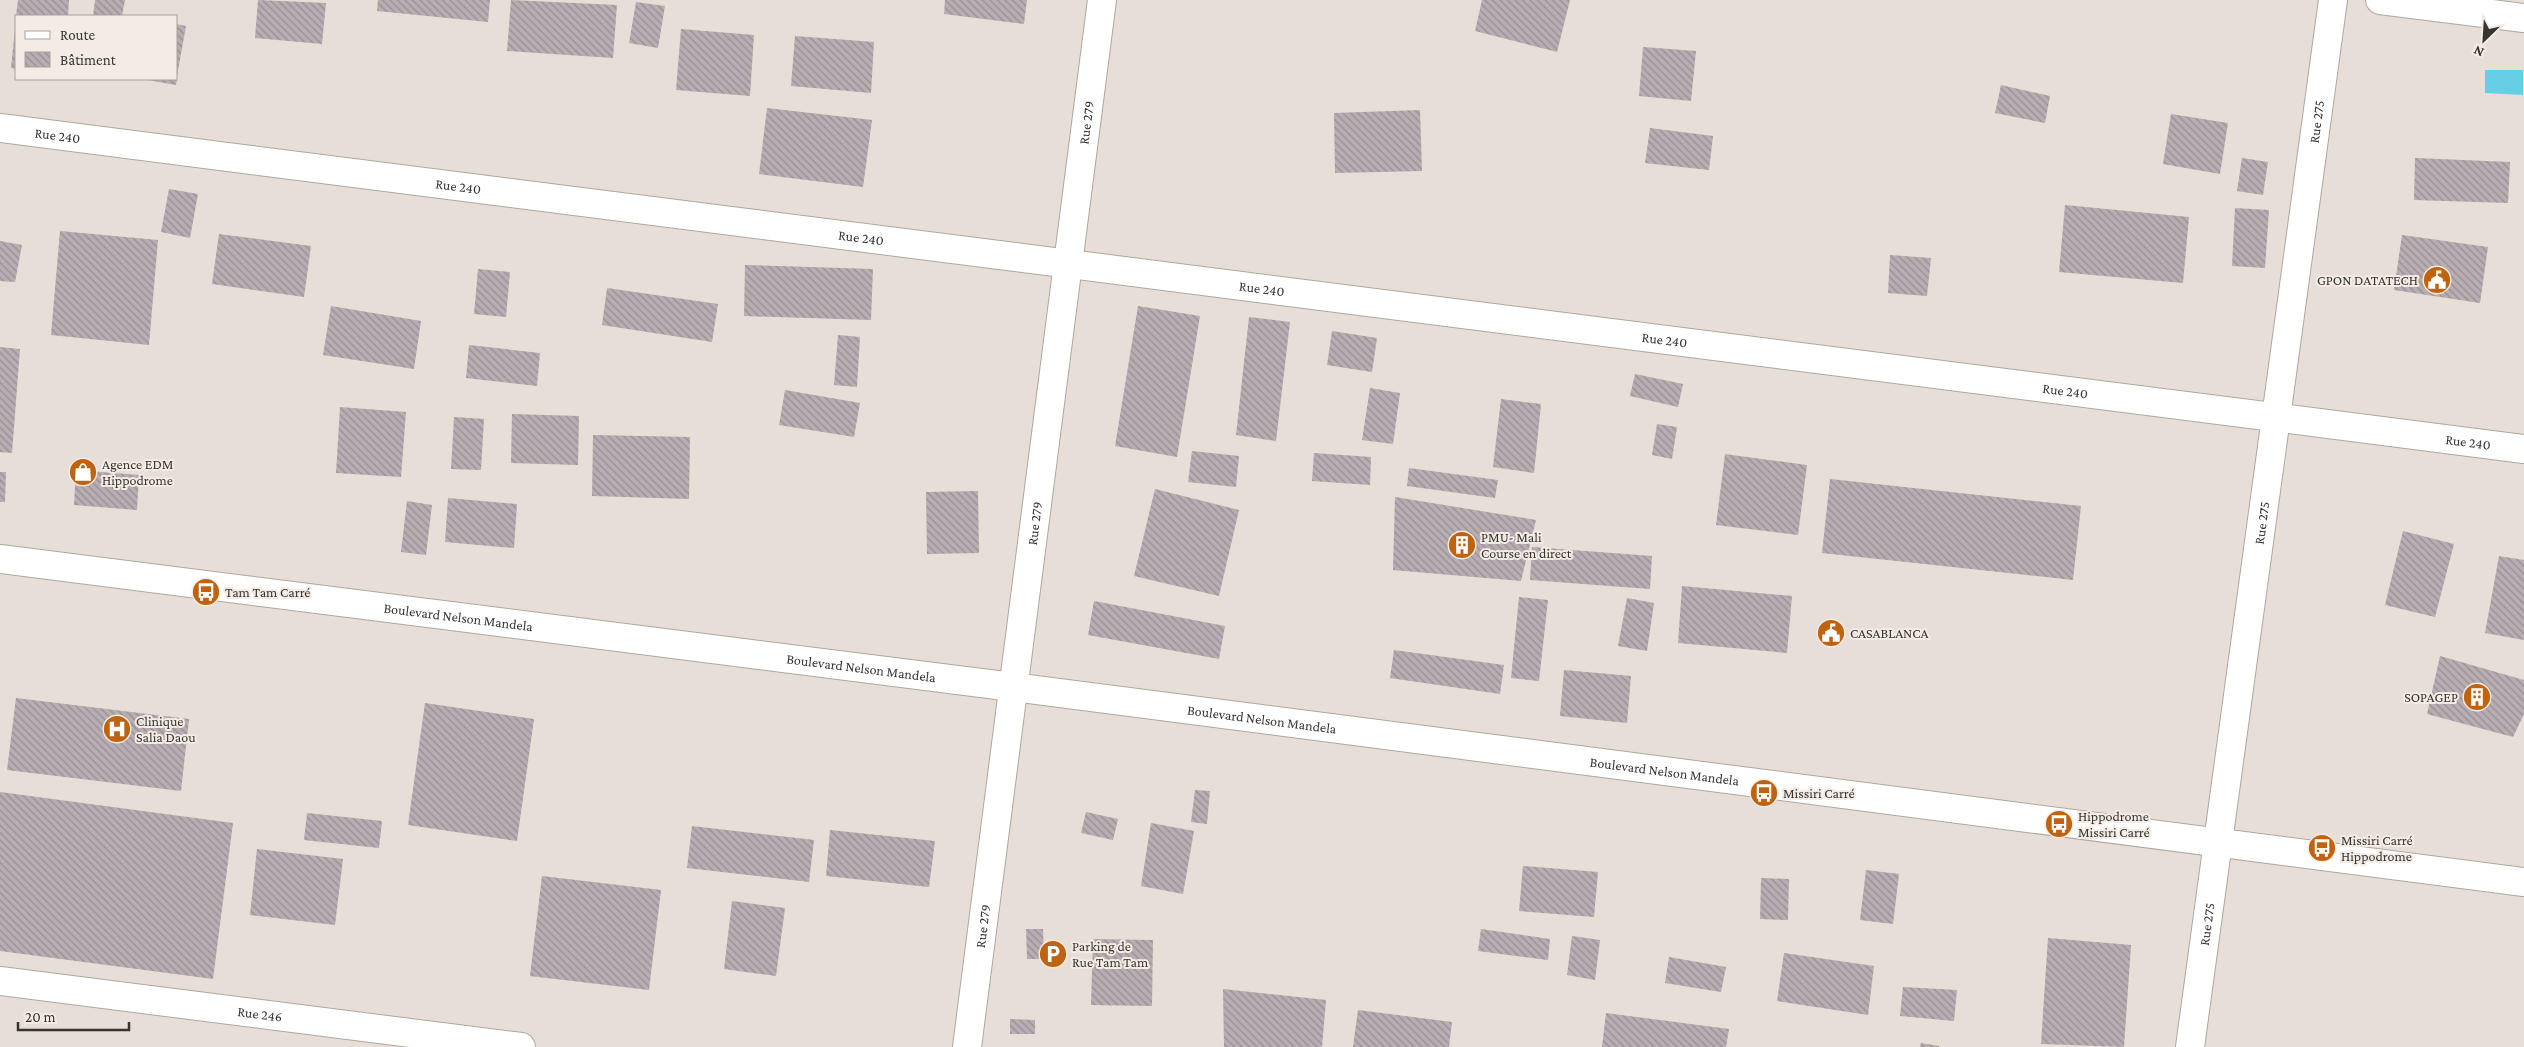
<svg xmlns="http://www.w3.org/2000/svg" width="2524" height="1047" font-family="'Crimson Pro',serif">
<defs>
<pattern id="building-back-hatch" width="6" height="6" patternUnits="userSpaceOnUse" patternTransform="scale(1.25)"><rect width="6" height="6" fill="#b7adb2"/><path d="M-1 5l2 2M0 0l6 6M5-1l2 2" fill="none" stroke="#968e91"/></pattern>
</defs>
<rect width="100%" height="100%" fill="#e6ded7"/>
<path fill="#66cfe6" d="M2485 70H2523V95L2485 93Z"/>
<path fill="url(#building-back-hatch)" d="M18 0H69L68 16H16Z
M95 0H125L122 16H93Z
M258 0 326 3 322 44 255 38Z
M378 0H490L488 22 377 11Z
M511 0 617 5 613 58 507 51Z
M945 0H1027L1024 24 944 14Z
M1482 0H1570L1557 52 1475 31Z
M636 2 665 6 658 48 629 43Z
M176 24 186 26 177 76H176Z
M15 29H16V69L11 68Z
M681 29 754 35 750 96 676 90Z
M795 36 874 42 871 93 791 86Z
M1643 47 1696 51 1691 101 1639 96Z
M142 79H177L176 85Z
M2001 85 2050 96 2045 123 1995 113Z
M767 108 872 120 863 187 759 174Z
M1420 110 1422 171 1335 173 1334 113Z
M2171 114 2228 123 2220 174 2163 164Z
M1650 128 1713 136 1709 170 1645 163Z
M2242 158 2268 162 2263 195 2237 191Z
M2415 158 2510 162 2508 203 2414 200Z
M169 189 198 194 190 238 161 232Z
M2065 205 2189 217 2183 283 2059 272Z
M2235 208 2269 210 2265 268 2232 266Z
M60 231 158 240 149 345 51 335Z
M219 234 311 246 304 297 212 284Z
M2402 235 2488 247 2480 303 2394 290Z
M0 241 22 245 15 282 0 281Z
M1890 255 1931 258 1927 296 1888 293Z
M745 265 873 269 871 320 744 316Z
M478 269 510 272 506 317 474 314Z
M607 288 718 304 712 342 602 325Z
M331 306 421 321 414 369 323 355Z
M1138 306 1200 316 1177 457 1115 446Z
M1249 317 1290 322 1276 441 1236 435Z
M1332 331 1377 338 1372 372 1327 365Z
M838 335 860 337 857 387 834 385Z
M469 345 540 353 537 386 466 378Z
M0 347 20 349 12 453 0 452Z
M1635 374 1683 384 1678 407 1630 396Z
M1370 388 1400 393 1393 444 1362 440Z
M785 390 860 403 854 437 779 425Z
M1501 399 1541 404 1534 473 1493 467Z
M340 407 406 412 401 477 336 473Z
M512 414 579 416 578 465 511 463Z
M454 417 484 419 481 470 451 469Z
M1657 424 1677 427 1672 459 1652 455Z
M593 435 690 437 689 499 592 496Z
M1192 451 1239 456 1236 487 1188 482Z
M1314 453 1371 457 1370 485 1312 481Z
M1725 454 1807 465 1798 535 1716 525Z
M1409 468 1498 480 1495 498 1407 486Z
M76 470 139 475 137 510 74 505Z
M0 472H6L5 502H0Z
M1830 479 2081 506 2073 580 1822 553Z
M1155 489 1239 510 1219 596 1134 576Z
M978 491 979 553 927 554 926 492Z
M1395 497 1536 520 1521 581 1393 570Z
M448 498 517 504 514 548 445 542Z
M407 501 432 505 426 555 401 552Z
M2403 531 2454 544 2435 617 2385 605Z
M1532 547 1652 556 1650 589 1530 580Z
M2499 556 2524 560V640L2485 633Z
M1682 586 1792 596 1787 653 1678 643Z
M1519 597 1548 600 1539 681 1511 678Z
M1627 598 1654 603 1647 651 1618 646Z
M1094 601 1225 626 1219 659 1088 635Z
M1394 650 1504 665 1500 694 1390 678Z
M2440 656 2524 680V714L2513 737 2427 714Z
M1564 670 1631 676 1627 723 1560 716Z
M16 698 189 719 181 791 7 770Z
M425 703 534 719 517 841 408 825Z
M1195 790 1210 791 1207 824 1191 822Z
M0 792 233 823 213 979 0 951Z
M1086 812 1118 819 1113 840 1081 833Z
M307 813 382 821 379 848 304 840Z
M1151 823 1194 831 1183 894 1141 886Z
M692 826 814 840 809 882 687 868Z
M830 830 935 841 929 887 826 876Z
M257 849 343 859 335 925 250 915Z
M1523 866 1598 872 1594 917 1519 911Z
M1866 870 1899 874 1893 924 1860 920Z
M542 876 661 890 649 990 530 976Z
M1761 878 1789 879 1788 920 1760 919Z
M732 901 785 908 776 976 724 969Z
M1026 929H1043L1044 959H1027Z
M1481 929 1550 939 1548 960 1478 951Z
M1572 936 1600 940 1595 980 1567 975Z
M2048 938 2131 945 2124 1047 2041 1044Z
M1093 939 1153 940 1152 1006 1091 1005Z
M1784 953 1874 966 1868 1015 1777 1001Z
M1669 957 1726 967 1721 992 1665 983Z
M1903 987 1957 990 1954 1021 1900 1016Z
M1223 989 1326 1000 1322 1047H1224Z
M1358 1010 1452 1022 1449 1047H1353Z
M1606 1013 1729 1029 1726 1047H1602Z
M1010 1019 1035 1020V1034H1010Z
M1921 1043 1939 1046V1047H1920Z"/>
<g fill="none" stroke-linecap="round" stroke-linejoin="round">
<defs>
<g id="minor">
<path d="M2380 0 2524 18"/>
<path id="s1" d="M0 128 2524 449"/>
<path id="s2" d="M0 981 521 1047"/>
<path id="s3" d="M967 1047 1102 0"/>
<path id="s4" d="M2190 1047 2333 0"/>
</g>
<g id="tertiary">
<path id="s5" d="M0 559 1013 687 2524 882"/>
</g>
</defs>
<use href="#minor" stroke="#aea7a0" stroke-width="30"/>
<use href="#tertiary" stroke="#aea7a0" stroke-width="30"/>
<use href="#minor" stroke="#fff" stroke-width="28"/>
<use href="#tertiary" stroke="#fff" stroke-width="28"/>
</g>
<defs>
<symbol id="civic-disc" viewBox="-11 -11 22 22"><circle r="9.5" fill="#bf6311" stroke="#f3ebe4"/><path d="M-.6-6.5H3V-4.5H.6V-3L4-1V1h2V6H-6V1h2V-1L-.6-3ZM-1.2 2.5V6h2.4V2.5Z" fill="#fff"/></symbol>
<symbol id="shop-disc" viewBox="-11 -11 22 22"><circle r="9.5" fill="#bf6311" stroke="#f3ebe4"/><path d="M-5-2.5h2.3a2.7 3.5 0 0 1 5.4 0H5L5.5 6h-11ZM-1.5-2.5h3a1.5 2.3 0 0 0-3 0Z" fill="#fff"/></symbol>
<symbol id="building-disc" viewBox="-11 -11 22 22"><circle r="9.5" fill="#bf6311" stroke="#f3ebe4"/><path d="M-4-6H4V6H1V3H-1V6H-4ZM-2.5-4.3h1.7v1.8h-1.7ZM.8-4.3h1.7v1.8H.8ZM-2.5-1h1.7V.8h-1.7ZM.8-1h1.7V.8H.8Z" fill="#fff"/></symbol>
<symbol id="bus-disc" viewBox="-11 -11 22 22"><circle r="9.5" fill="#bf6311" stroke="#f3ebe4"/><path d="M-5-6H5V4H4V6H2V4H-2V6H-4V4H-5ZM-3.5-4V0h7V-4ZM-3.5 1.2v1.5H-2V1.2ZM2 1.2v1.5H3.5V1.2Z" fill="#fff"/></symbol>
<symbol id="hospital-disc" viewBox="-11 -11 22 22"><circle r="9.5" fill="#bf6311" stroke="#f3ebe4"/><path d="M-5-5h3v3.5h4V-5h3V5h-3V1.5h-4V5h-3Z" fill="#fff"/></symbol>
<symbol id="parking-disc" viewBox="-11 -11 22 22"><circle r="9.5" fill="#bf6311" stroke="#f3ebe4"/><path d="M-3.5-5.5H1a3.5 3.5 0 0 1 0 7H-1V5.5H-3.5ZM-1-3.4V-.6H.8a1.4 1.4 0 0 0 0-2.8Z" fill="#fff"/></symbol>
</defs>
<g fill-rule="evenodd">
<use href="#civic-disc" x="2421" y="264" width="32" height="32"/>
<use href="#shop-disc" x="67" y="456" width="32" height="32"/>
<use href="#building-disc" x="1446" y="529" width="32" height="32"/>
<use href="#bus-disc" x="190" y="576" width="32" height="32"/>
<use href="#civic-disc" x="1815" y="617" width="32" height="32"/>
<use href="#building-disc" x="2461" y="681" width="32" height="32"/>
<use href="#hospital-disc" x="101" y="713" width="32" height="32"/>
<use href="#bus-disc" x="1748" y="777" width="32" height="32"/>
<use href="#bus-disc" x="2043" y="808" width="32" height="32"/>
<use href="#bus-disc" x="2306" y="832" width="32" height="32"/>
<use href="#parking-disc" x="1037" y="938" width="32" height="32"/>
</g>
<g text-anchor="middle" dominant-baseline="central" stroke-width="4" stroke-linejoin="round" paint-order="stroke">
<g font-size="14" fill="#373532" stroke="#f3ebe4">
<text stroke="none"><textPath href="#s3" startOffset="932">Rue 279</textPath></text>
<text stroke="none"><textPath href="#s4" startOffset="934">Rue 275</textPath></text>
<text stroke="none"><textPath href="#s1" startOffset="58">Rue 240</textPath></text>
<text stroke="none"><textPath href="#s1" startOffset="462">Rue 240</textPath></text>
<text stroke="none"><textPath href="#s1" startOffset="868">Rue 240</textPath></text>
<text stroke="none"><textPath href="#s1" startOffset="1272">Rue 240</textPath></text>
<text stroke="none"><textPath href="#s1" startOffset="1678">Rue 240</textPath></text>
<text stroke="none"><textPath href="#s1" startOffset="2082">Rue 240</textPath></text>
<text stroke="none"><textPath href="#s1" startOffset="2488">Rue 240</textPath></text>
<text stroke="none"><textPath href="#s3" startOffset="528">Rue 279</textPath></text>
<text stroke="none"><textPath href="#s4" startOffset="529">Rue 275</textPath></text>
<text stroke="none"><textPath href="#s5" startOffset="462">Boulevard Nelson Mandela</textPath></text>
<text stroke="none"><textPath href="#s5" startOffset="868">Boulevard Nelson Mandela</textPath></text>
<text stroke="none"><textPath href="#s5" startOffset="1272">Boulevard Nelson Mandela</textPath></text>
<text stroke="none"><textPath href="#s5" startOffset="1678">Boulevard Nelson Mandela</textPath></text>
<text stroke="none"><textPath href="#s3" startOffset="122">Rue 279</textPath></text>
<text stroke="none"><textPath href="#s4" startOffset="124">Rue 275</textPath></text>
<text stroke="none"><textPath href="#s2" startOffset="262">Rue 246</textPath></text>
</g>
<g font-size="14" fill="#373532" stroke="#f3ebe4" text-anchor="start">
<text x="2418" y="280" text-anchor="end">GPON DATATECH</text>
<text x="102" y="464">Agence EDM<tspan x="102" dy="16">Hippodrome</tspan></text>
<text x="1481" y="537">PMU- Mali<tspan x="1481" dy="16">Course en direct</tspan></text>
<text x="225" y="592">Tam Tam Carré</text>
<text x="1850" y="633">CASABLANCA</text>
<text x="2458" y="697" text-anchor="end">SOPAGEP</text>
<text x="136" y="721">Clinique<tspan x="136" dy="16">Salia Daou</tspan></text>
<text x="1783" y="793">Missiri Carré</text>
<text x="2078" y="816">Hippodrome<tspan x="2078" dy="16">Missiri Carré</tspan></text>
<text x="2341" y="840">Missiri Carré<tspan x="2341" dy="16">Hippodrome</tspan></text>
<text x="1072" y="946">Parking de<tspan x="1072" dy="16">Rue Tam Tam</tspan></text>
</g>
</g>
<rect x="15" y="15" width="162" height="65" fill="#f3ebe4" stroke="#a8a29d"/>
<rect x="25" y="31" width="25" height="8" fill="#ffffff" stroke="#a8a29d"/>
<text x="60" y="40" font-size="15" fill="#373532">Route</text>
<rect x="25" y="52" width="25" height="15" fill="url(#building-back-hatch)" stroke="#a8a29d"/>
<text x="60" y="65" font-size="15" fill="#373532">Bâtiment</text>
<g transform="translate(2484 40) rotate(205)" stroke="#f3ebe4" stroke-width="4" paint-order="stroke">
<path d="M0-4L9 19L0 12L-9 19Z" fill="#373532"/>
<text y="-8" font-size="14" font-weight="bold" text-anchor="middle" fill="#373532">N</text>
</g>
<path d="M18 1022v8h111v-8" fill="none" stroke="#373532" stroke-width="2.5"/>
<text x="25" y="1022" font-size="15" fill="#373532" stroke="#f3ebe4" stroke-width="4" paint-order="stroke">20 m</text>
</svg>
